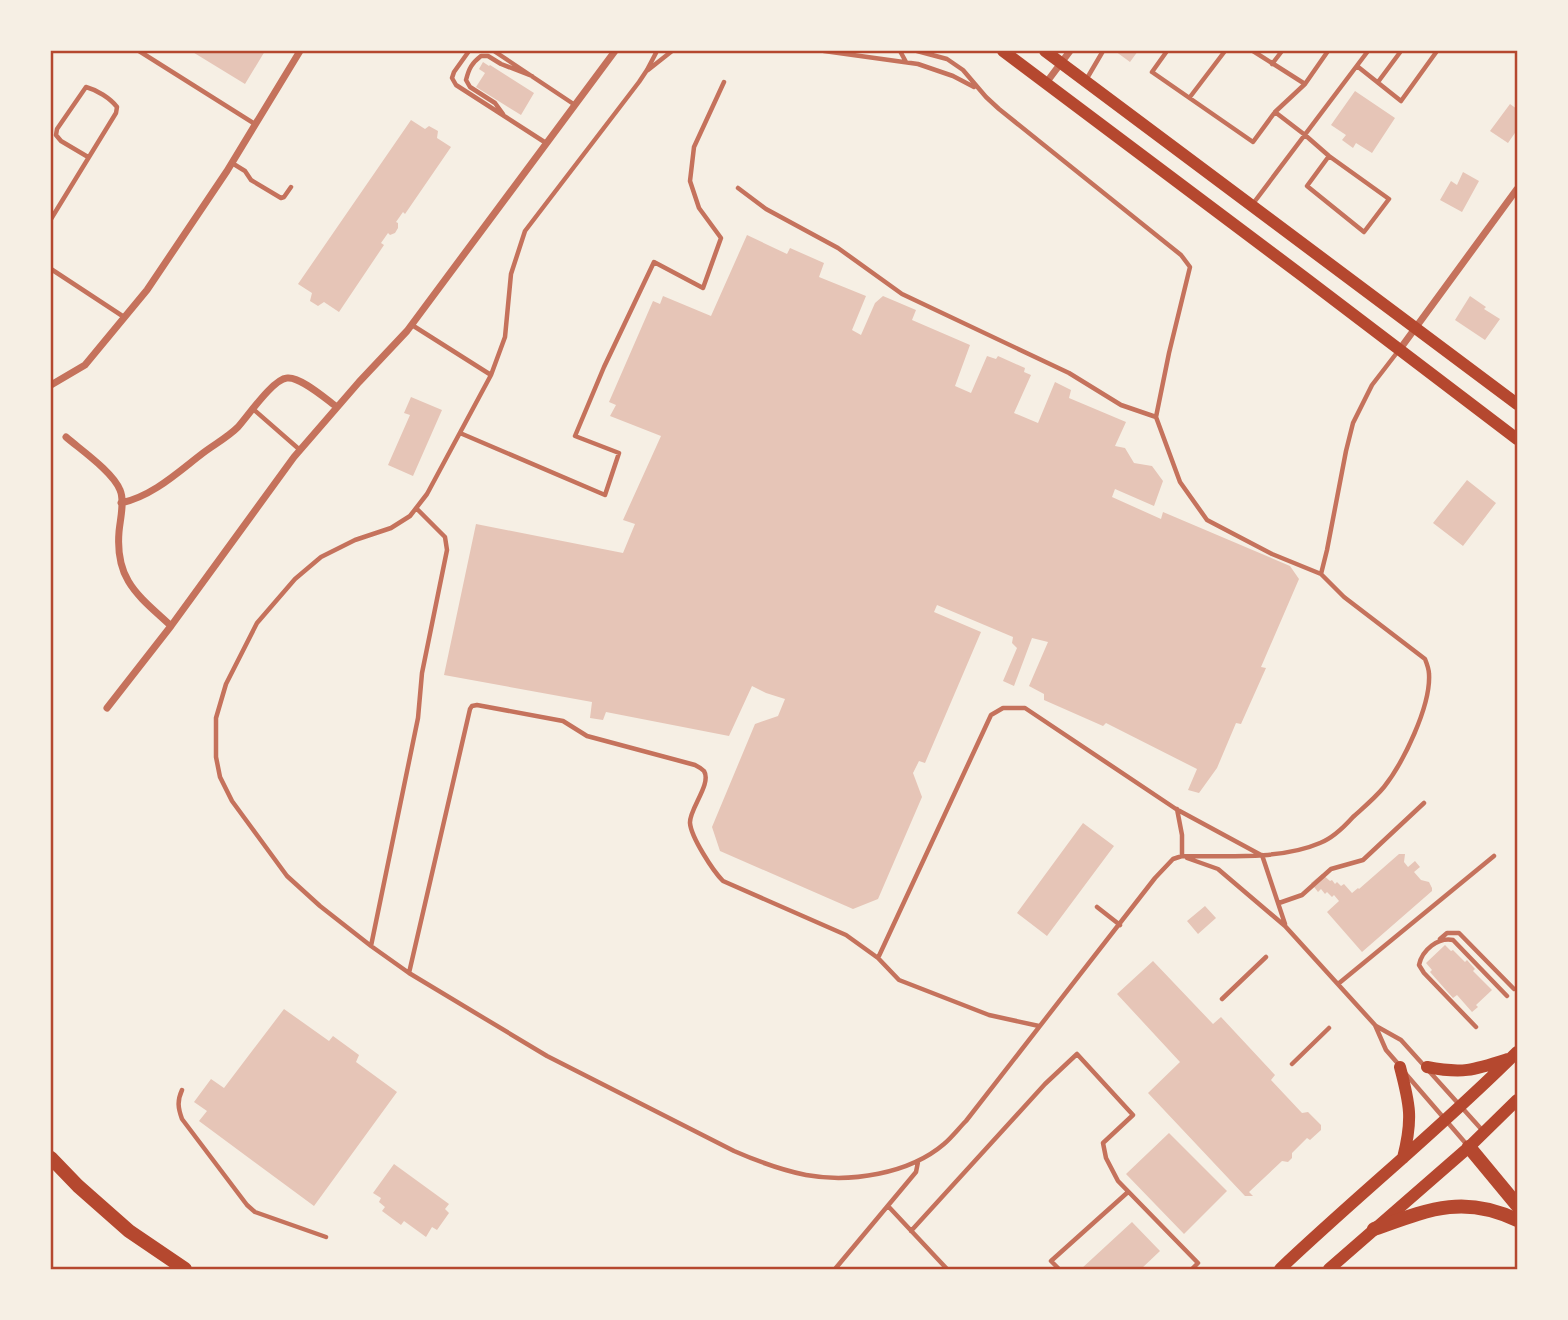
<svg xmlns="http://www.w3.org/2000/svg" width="1568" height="1320" font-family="Barlow,sans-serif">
<rect width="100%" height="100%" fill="#f6efe4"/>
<path fill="#e6c5b7" d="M191 51H265L245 84Z
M1115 51H1138L1130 62Z
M483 62 489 66 490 65 534 93 521 115 476 87 485 73 479 69Z
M1355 91 1395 118 1372 153 1356 143 1353 148 1342 140 1346 135 1331 125Z
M1510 104 1517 109V130L1508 143 1490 131Z
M411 120 425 129 429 126 438 131 437 138 451 147 405 214 403 212 396 222 398 223V228L395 233 390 235 388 233 381 243 384 245 339 312 324 302 318 306 310 301 312 293 298 284Z
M1463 172 1479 181 1462 212 1440 200 1451 181 1457 185Z
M747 235 787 254 790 248 824 263 819 277 866 296 852 330 861 335 875 303 883 296 916 310 912 320 970 345 955 386 971 393 987 356 996 359 998 356 1025 368 1024 372 1031 375 1014 413 1038 423 1055 382 1071 390 1069 398 1126 422 1115 446 1125 448 1134 463 1152 466 1163 481 1154 506 1115 489 1112 497 1161 519 1163 512 1290 566 1299 579 1261 667 1266 668 1241 724 1236 723 1217 768 1199 793 1188 790 1197 769 1106 723 1103 726 1044 700V694L1029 686 1048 642 1032 638 1014 686 1003 681 1017 648 1012 643 1013 637 937 605 934 612 981 632 925 763 919 761 913 773 922 797 878 899 853 909 720 851 712 827 755 724 778 716 785 699 766 693 752 686 729 736 606 712 603 720 590 718 592 702 444 675 476 524 623 553 635 524 623 520 661 436 610 416 616 405 609 402 653 301 660 304 663 296 711 316Z
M1470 296 1486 307 1484 309 1500 319 1485 340 1455 320Z
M411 397 442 410 413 476 388 465 410 415 404 413Z
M1467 480 1496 503 1463 546 1433 523Z
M1083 823 1114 846 1047 936 1017 913Z
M1399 854H1405L1404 862 1408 867 1415 861 1420 867 1414 872 1421 880 1429 882 1432 888V891L1362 952 1327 912 1339 901 1334 895 1332 897 1327 892 1325 894 1321 889 1318 892 1311 883 1322 874 1330 881 1332 880 1335 884 1337 882 1341 886 1344 884 1352 893 1358 888 1359 889Z
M1205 906 1216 918 1198 934 1187 921Z
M1445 945 1451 951 1453 950 1465 962 1467 960 1475 969 1473 971 1492 990 1476 1005 1478 1007 1472 1012 1457 995 1453 998 1430 972 1432 970 1426 963Z
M1153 961 1213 1024 1221 1017 1275 1075 1271 1080 1302 1113 1308 1112 1321 1125V1130L1310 1140 1307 1138 1292 1153V1158L1288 1162 1282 1161 1249 1192 1253 1196H1245L1148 1093 1180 1062 1117 994Z
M284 1009 329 1041 333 1036 359 1055 356 1062 397 1092 314 1206 199 1121 207 1111 194 1102 211 1079 224 1088Z
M1169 1133 1227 1191 1184 1234 1126 1174Z
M394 1164 449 1204 445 1209 449 1213 437 1230 432 1227 426 1237 404 1221 401 1225 382 1211 385 1207 379 1202 381 1198 373 1193Z
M1132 1222 1160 1251 1141 1269H1081Z"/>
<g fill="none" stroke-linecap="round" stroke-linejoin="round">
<path stroke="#c5725c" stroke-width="4.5" d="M139 51 255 124
M469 51 454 72 452 78 456 85 546 143
M494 51 575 105
M824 51 918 64 953 76 974 87
M900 51 906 62
M1167 51 1152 72 1253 142 1275 112 1305 135 1329 156 1389 199 1364 232 1307 186 1329 156
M1253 51 1305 84
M1272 64 1282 51
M1357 66 1401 101 1437 51
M648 70 672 51
M1086 80 1103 51
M1378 82 1401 51
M1190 97 1225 51
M1275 112 1305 84 1328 51
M503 114 495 103 470 87 466 80C469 68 472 63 481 56H488L501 64 532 76
M232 163 245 171 251 180 281 198 284 197 291 187
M738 188 766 209 838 248 902 294 1069 373 1121 405 1156 417
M1252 205 1368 51
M51 219 116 113 117 107C110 98 97 90 86 87L57 129 56 135 61 141 88 157
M51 269 124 317
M412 325 491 375 427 494 410 516 391 528 355 540 321 557 295 579 257 623 226 684 216 718V757L220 777 232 801 287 876 320 906 371 946 409 973 547 1056 734 1151C757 1161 781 1170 806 1175 850 1183 909 1174 944 1144 952 1137 959 1128 966 1121L1155 878 1173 859 1182 856C1224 856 1281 860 1320 843 1333 838 1344 827 1353 817 1364 807 1375 798 1384 787 1403 763 1431 706 1429 674 1429 669 1427 664 1425 659L1344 597 1321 574 1272 554 1207 520 1180 482 1156 417 1169 353 1190 267 1181 255 999 109 986 97 963 70 947 59 917 51
M491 375 505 337 511 274 525 231 639 82 647 70 657 51
M253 409 300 450
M460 433 605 495 619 453 575 436 604 367 654 262 703 288 721 238 699 208 690 181 694 147 724 82
M1321 574 1327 550 1346 451 1353 423 1372 385 1399 350
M1177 809 1182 835V856
M1262 855 1285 924
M1187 858 1218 869 1285 926 1375 1025 1386 1050 1400 1066
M1279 903 1302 895 1331 869 1363 860 1424 803
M1097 907 1120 925
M1440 939 1447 933H1459L1514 989
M371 946 418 718 422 673 447 550 445 537 416 508
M878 958 991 715 1003 708H1025L1176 809 1261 855
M409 973 470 709 472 706 477 705 563 721 587 736 695 765C697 766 703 770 704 771 712 784 689 809 690 823 691 837 713 871 723 881L846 935 878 958 899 980 989 1015 1039 1026
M1338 984 1494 856
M1222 999 1266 957
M1376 1026 1401 1040 1483 1131
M1476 1027 1424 973 1419 965C1422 950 1438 937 1453 940L1507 996
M1292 1064 1329 1028
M1405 1073 1468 1146
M182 1090C177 1101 178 1108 182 1119L247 1205 255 1212 326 1237
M888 1206 947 1269
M911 1231 1045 1084 1077 1054 1133 1115 1103 1143 1106 1158 1118 1181 1198 1263 1192 1269
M835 1269 916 1172 918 1162
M1059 1269 1051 1261 1128 1192"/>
<path stroke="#c5725c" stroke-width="7" d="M1046 83 1070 51
M1400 349 1517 189
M51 385 85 365 147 290 227 171 300 51
M66 437C81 450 113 472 120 490 125 501 120 520 119 532 115 581 139 596 171 626
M121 503C153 496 178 472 203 453 215 444 228 437 238 427 248 416 273 379 287 378 300 376 326 399 337 407
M107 708 171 626 294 457 359 382 407 331 615 51"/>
<path stroke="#b5482f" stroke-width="12" d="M1003 51 1304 277 1517 439
M1045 51 1517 404
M1400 1067C1410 1105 1413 1119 1403 1158
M1427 1067C1463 1074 1474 1070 1508 1059
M1280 1269C1358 1195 1441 1128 1517 1052
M1329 1269 1469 1147 1517 1100"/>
<path stroke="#b5482f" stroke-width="14" d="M1469 1147 1517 1205
M51 1158 78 1186 129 1231 185 1269
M1374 1229C1427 1210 1463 1194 1517 1220"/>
</g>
<rect width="1568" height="1320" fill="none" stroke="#f6efe4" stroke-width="105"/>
<rect x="52" y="52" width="1464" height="1216" fill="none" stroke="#b5482f" stroke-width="2.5"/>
</svg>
